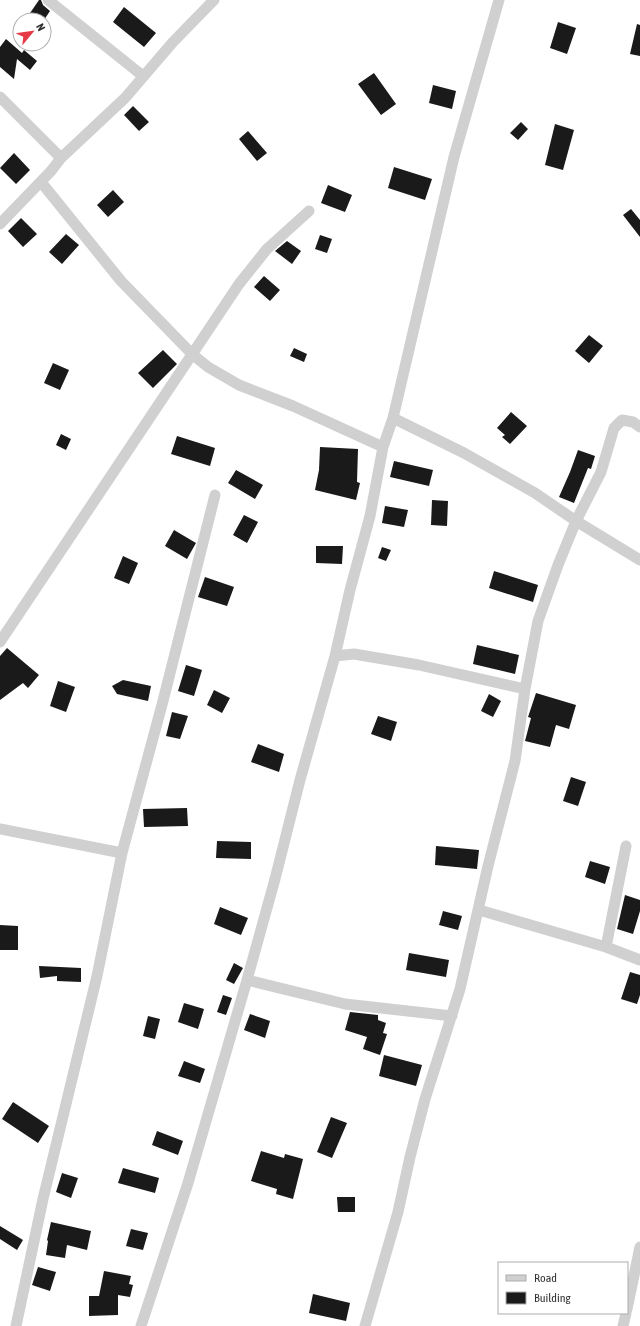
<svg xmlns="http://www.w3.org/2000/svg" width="640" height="1326" font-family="'Asap Condensed',sans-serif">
<rect width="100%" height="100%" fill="#fff"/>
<path fill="#1a1a1a" d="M39 0H41L43 5 50 11 44 20H34L28 16Z
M124 7 156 33 144 47 113 22Z
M558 22 576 28 567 54 550 48Z
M637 24 640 25V56L630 54Z
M6 39 22 53 24 50 37 61 30 70 17 59 14 79 0 67V47Z
M374 73 396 104 381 115 358 84Z
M433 85 456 91 452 109 429 103Z
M133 106 149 122 139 131 124 115Z
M521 122 528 129 518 140 510 133Z
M555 124 574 130 563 170 545 165Z
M248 131 267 153 257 161 239 139Z
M14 153 30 170 16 184 0 168Z
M394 167 432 179 425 200 388 188Z
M328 185 352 195 345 212 321 203Z
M113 190 124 202 108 217 97 205Z
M631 209 640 220V237L623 215Z
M21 218 37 234 23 247 8 231Z
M66 234 79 245 62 264 49 252Z
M320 235 332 239 327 253 315 249Z
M287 241 301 251 292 264 275 251Z
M264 276 280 290 270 301 254 287Z
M589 335 603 346 589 363 575 351Z
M294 348 307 354 304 362 290 356Z
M163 350 177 364 153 388 138 373Z
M53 363 69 370 60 390 44 383Z
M511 412 527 426 510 444 502 437 505 435 497 428Z
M61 434 71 439 66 450 56 445Z
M177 436 215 448 210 466 171 454Z
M320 447 358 449 357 482 360 483 356 500 315 490 319 470Z
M578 450 595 456 591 469 588 468 574 503 559 497 570 472Z
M394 461 433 470 429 486 390 477Z
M236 470 263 485 255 499 228 483Z
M432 500 448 501 447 526 431 525Z
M385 506 408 510 404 527 382 523Z
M244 515 258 522 247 543 233 535Z
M174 530 196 543 187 559 165 546Z
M316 546H343L342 564 316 563Z
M382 547 391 550 386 561 378 558Z
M123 556 138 563 129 584 114 578Z
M494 571 538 585 533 602 489 588Z
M205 577 234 587 227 606 198 597Z
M477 645 519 655 515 674 473 664Z
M7 648 39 675 28 688 23 683 0 700V656Z
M186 665 202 670 194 696 178 691Z
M123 680 151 686 148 701 117 694 112 686Z
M58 681 75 687 66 712 50 706Z
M214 690 230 698 222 713 207 705Z
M536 693 576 705 569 729 556 725 550 747 525 741 531 718 528 717Z
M489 694 501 701 493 717 481 711Z
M172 712 188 716 180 739 166 736Z
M378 716 397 722 391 741 371 734Z
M258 744 284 754 279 772 251 762Z
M571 777 586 782 578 806 563 801Z
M187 808 188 826 144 827 143 809Z
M217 841 251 842V859L216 858Z
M436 846 479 850 477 869 435 865Z
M590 861 610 867 605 884 585 877Z
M625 895 640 900V911L633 934 617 929Z
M220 907 248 918 241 935 214 924Z
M443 911 462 916 458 930 439 925Z
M0 925 18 926V950H0Z
M409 953 449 960 446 977 406 970Z
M234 963 243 968 234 984 226 980Z
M39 966 81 968V982L57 981V976L40 978Z
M630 972 640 975V995L637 1004 621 999Z
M223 995 232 998 226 1015 217 1012Z
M184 1003 204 1009 198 1029 178 1022Z
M350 1012 378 1015V1020L386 1023 383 1033 387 1034 380 1055 363 1049 367 1037 345 1030Z
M250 1014 270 1021 265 1038 244 1030Z
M148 1016 160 1019 155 1039 143 1036Z
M384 1055 422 1065 416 1086 379 1076Z
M184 1061 205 1069 200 1083 178 1076Z
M13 1102 49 1126 38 1143 2 1119Z
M331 1117 347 1123 332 1158 317 1152Z
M157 1131 183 1141 178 1155 152 1145Z
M261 1151 284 1158 285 1154 303 1159 293 1199 276 1194 277 1189 251 1181Z
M123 1168 159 1178 155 1193 118 1183Z
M62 1173 78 1178 71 1198 56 1192Z
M337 1197H355V1212H338Z
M51 1222 91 1231 87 1250 67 1245 65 1258 46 1255 48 1241 47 1240Z
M0 1226 23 1240 17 1250 0 1239Z
M131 1229 148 1233 143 1250 126 1246Z
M38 1267 56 1272 50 1291 32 1285Z
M104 1271 131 1276 129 1284 133 1285 130 1297 118 1295V1315L89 1316V1296H99Z
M313 1294 350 1303 346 1321 309 1313Z"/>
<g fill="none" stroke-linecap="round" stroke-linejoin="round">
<path stroke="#d0d0d0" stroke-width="11" d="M48 0 143 76
M0 97 61 158
M41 182 121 281 192 354 208 367 239 385 293 406 383 447
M0 224 51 171 61 158 125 98 173 42 214 0
M393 418 454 157 499 0
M640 427 633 422 622 420 614 428 601 472 576 521 640 560
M0 642 239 284 267 249 309 211
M335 656 354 654 419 665 525 689
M0 829 122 853
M479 910 606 947 640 960
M606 947 626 846
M247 980 345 1004 452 1016
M627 1309 640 1247
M16 1326 43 1199 97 976 122 853 163 701 215 495
M141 1326 188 1183 247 980 275 879 300 780 335 656 350 590 370 516 383 447 393 418 464 453 535 493 576 521 558 565 538 621 525 689 515 761 488 866 460 989 425 1099 410 1157 398 1212 365 1326
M623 1326 626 1313"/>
</g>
<rect x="498" y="1262" width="130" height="52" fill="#ffffff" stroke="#adadad"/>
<rect x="506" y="1275" width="20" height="6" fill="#d0d0d0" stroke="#adadad"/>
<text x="534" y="1282" font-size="12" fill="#333333">Road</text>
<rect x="506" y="1292" width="20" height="12" fill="#1a1a1a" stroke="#adadad"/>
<text x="534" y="1302" font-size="12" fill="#333333">Building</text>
<g transform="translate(32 32) rotate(61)"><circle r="19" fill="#ffffff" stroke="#adadad"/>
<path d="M0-3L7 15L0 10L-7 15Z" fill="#e63946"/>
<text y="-6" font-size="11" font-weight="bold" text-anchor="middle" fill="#333333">N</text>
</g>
</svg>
